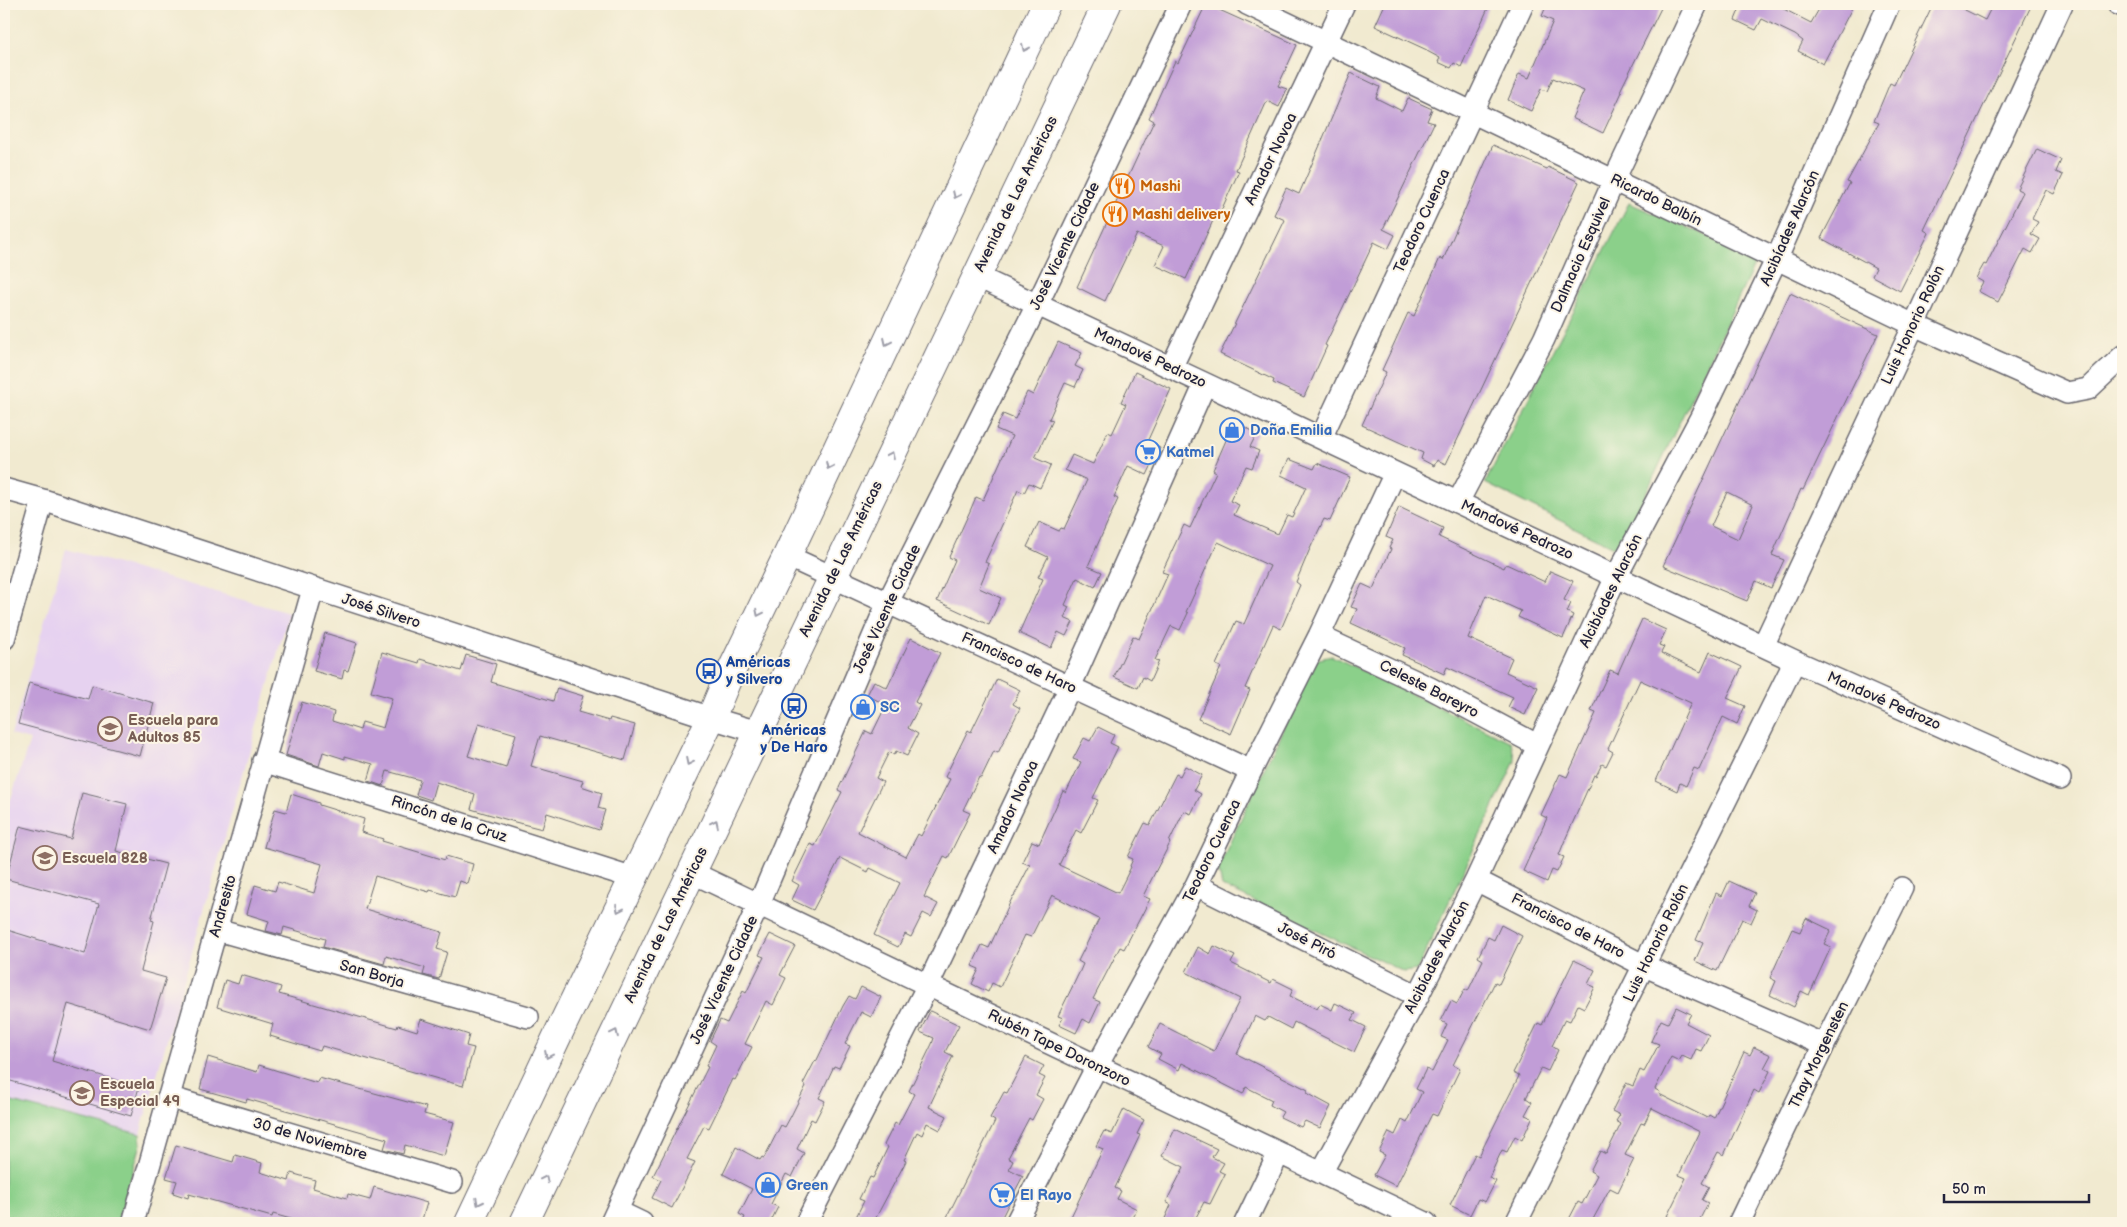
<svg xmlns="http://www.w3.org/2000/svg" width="2127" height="1227" font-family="'Balsamiq Sans',sans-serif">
<rect width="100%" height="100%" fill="#fcf5e5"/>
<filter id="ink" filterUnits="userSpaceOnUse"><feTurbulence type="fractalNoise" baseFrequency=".02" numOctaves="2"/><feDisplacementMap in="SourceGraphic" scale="10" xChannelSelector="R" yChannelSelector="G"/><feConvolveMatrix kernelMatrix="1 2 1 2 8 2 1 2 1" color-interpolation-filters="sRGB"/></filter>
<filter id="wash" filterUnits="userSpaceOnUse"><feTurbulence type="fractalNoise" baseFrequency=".0096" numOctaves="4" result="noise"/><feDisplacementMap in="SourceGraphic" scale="20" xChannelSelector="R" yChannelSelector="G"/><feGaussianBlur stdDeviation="1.12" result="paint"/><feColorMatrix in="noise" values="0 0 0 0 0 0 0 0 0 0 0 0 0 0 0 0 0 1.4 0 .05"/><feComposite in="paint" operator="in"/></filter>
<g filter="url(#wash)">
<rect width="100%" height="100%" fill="#f1ead0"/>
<path fill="#e6d2f0" d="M66 549 289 613 140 1134 4 1100V820L30 740 11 735Z"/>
<path fill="#8bd08a" stroke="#567962" d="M1629 203 1758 257 1619 550 1485 483Z
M1332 656 1511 742 1515 761 1417 970 1404 972 1222 886 1218 868 1315 660Z
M4 1100 140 1134 141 1144 118 1223H31L4 1215Z"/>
<g id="blocks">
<path fill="#c19dd7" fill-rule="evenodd" d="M1206 4 1297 45 1278 86 1287 89 1279 107 1267 101 1236 170 1239 171 1220 213 1217 212 1186 279 1155 265 1164 246 1137 234 1105 301 1077 287 1154 121 1149 118 1175 61 1178 63Z
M1385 4H1490L1461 67 1454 63 1451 68 1438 62 1440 58 1427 51V50L1375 26Z
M1547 4H1663L1620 91 1622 92 1603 133 1572 118 1584 91 1553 78 1547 91 1541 89 1531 111 1508 100 1519 74 1529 78 1553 21 1542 16Z
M1732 4H1774L1811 23 1822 4H1854L1823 64 1798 51 1803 41 1795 35 1762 19 1756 30 1735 20 1740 8Z
M1933 4H1953L1985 20 1993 4H2032L1924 230 1929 233 1900 291 1872 276 1876 268 1821 238 1850 183 1847 182 1879 123 1874 121 1890 83 1894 85Z
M1351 73 1380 87 1376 98 1402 111 1408 98 1432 109 1427 121 1434 123 1383 229 1395 235 1388 249 1374 242 1325 345 1327 346 1304 397 1273 383 1274 380 1220 354 1285 220 1274 215 1286 188 1299 194Z
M1493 145 1547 169 1548 167 1579 182 1446 464 1437 460 1434 466 1421 459 1423 453 1362 425 1386 372 1382 370 1408 313 1414 316 1440 258 1443 260Z
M2037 149 2061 160 2056 172 2063 175 2054 194 2046 190 2032 219 2038 222 2031 234 2040 239 2032 253 2025 249 1998 302 1978 291 1983 282 1976 278 1984 264 1986 265 2023 192 2017 189Z
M1790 293 1878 334 1803 490 1801 489 1772 555 1784 560 1771 588 1756 581 1747 601 1663 566ZM1727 492 1753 505 1738 539 1711 526Z
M1058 342 1082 353 1075 366 1083 370 1075 387 1065 383 1049 419 1053 420 1035 458 1051 465 1040 488 1029 483 1024 493 1018 490 985 562 989 564 979 588 1001 598 989 625 937 601 955 560 949 557 970 511 976 497 983 500 1012 436 996 429 1003 414 1015 419 1027 392 1033 395Z
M1135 372 1171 389 1147 442 1160 448 1147 475 1128 466 1114 497 1118 499 1088 566 1102 572 1095 587 1077 578 1065 605 1069 607 1064 618 1073 622 1066 636 1058 632 1051 648 1019 633 1043 579 1038 577 1048 557 1027 547 1039 522 1059 531 1061 528 1064 529 1087 480 1065 470 1072 455 1093 464 1108 432 1112 434 1126 404 1121 402Z
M1234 422 1257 433 1250 447 1259 451 1252 468 1246 466 1230 501 1239 505 1234 515 1278 534 1287 515 1292 517 1306 487 1281 475 1289 459 1314 469 1317 463 1350 477 1330 521 1324 519 1309 551 1296 582 1300 585 1281 629 1273 625 1245 688 1250 690 1231 734 1198 719 1221 667 1216 665 1236 621 1244 624 1270 566 1218 542 1186 612 1188 613 1180 630 1171 626 1155 660 1159 661 1150 681 1143 677 1138 688 1114 677 1133 636 1139 639 1168 574 1162 572 1184 525 1190 528 1216 472 1213 470Z
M1399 507 1443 528 1439 537 1504 568 1506 564 1545 582 1550 571 1573 581 1564 600 1571 603 1567 612 1573 615 1563 638 1518 617 1521 611 1486 595 1468 638 1512 658 1506 672 1538 687 1525 715 1508 707 1513 697 1447 667 1444 674 1429 667 1402 655 1405 648 1351 623 1357 609 1351 607 1362 584 1373 589 1391 549 1389 548 1393 540 1386 537Z
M1642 619 1666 630 1659 645 1664 647 1661 653 1701 672 1710 652 1742 667 1727 698 1745 706 1737 724 1723 717 1699 770 1694 768 1686 786 1680 783 1677 791 1656 781 1691 703 1640 680 1608 749 1613 752 1606 766 1602 764 1596 776 1594 775 1565 840 1559 855 1564 857 1557 872 1552 870 1547 882 1523 871 1547 818 1541 815 1560 774 1567 777 1596 713 1591 711 1610 670 1618 673Z
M325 633 357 643 348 671 344 670 342 679 314 671Z
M911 638 940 653 915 702 920 705 908 728 918 734 907 756 896 751 894 755 889 752 876 778 883 782 858 832 906 857 918 834 921 836 950 779 945 777 968 730 971 732 997 679 1020 690 1013 704 1020 708 998 753 994 751 981 778 979 777 963 810 970 813 948 858 944 856 924 897 938 904 931 917 923 913 911 937 905 934 898 947 874 935 900 883 870 868 868 872 840 858 813 910 792 900 799 885 792 881 810 844 815 846 842 792 838 790 866 731 872 734 886 705 867 695 874 681 887 688Z
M382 652 419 663 420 659 461 671 466 655 496 664 491 682 553 701 557 688 583 696 578 712 609 721 610 718 635 725 625 760 540 736 531 766 583 781 581 786 602 793 598 808 605 810 599 830 547 813 542 829 515 822 471 809 475 794 436 782 431 800 416 795 420 780 387 771 383 786 368 781 373 764 345 756V759L323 752 319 766 286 755 302 702 334 712 332 721 360 730 362 722 383 728 392 698 371 692ZM479 723 516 734 506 768 468 756Z
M29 683 88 699 92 685 154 703 140 756 18 724Z
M1098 727 1114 735 1110 743 1118 747 1093 798 1098 800 1081 833 1076 830 1059 865 1118 893 1131 867 1130 866 1133 859 1128 857 1145 823 1150 825 1176 774 1180 776 1185 766 1202 775 1194 790 1201 794 1191 814 1184 811 1169 842 1170 843 1143 896 1150 899 1124 949 1120 947 1093 999 1100 1002 1090 1023 1083 1019 1076 1033 1059 1025 1063 1018 1058 1016 1080 971 1083 964 1078 961 1099 919 1052 895 1031 937 1025 935 1000 987 992 983 988 992 972 984 979 969 972 966 982 945 989 948 1013 896H1014L1030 865 1022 862 1032 841 1039 844 1063 791 1066 793 1081 762 1073 759 1084 738 1090 741Z
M82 793 127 804 116 851 166 864 151 920 154 921 141 971 166 978 150 1029 68 1004 52 1061 139 1087 131 1116 4 1079V929L85 954 99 904 6 879 20 826 71 839Z
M291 794 319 803V805L364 819 361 832 383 839 382 841 445 860 446 856 473 864 468 884 460 881 455 897 430 890 429 892 375 876 365 909 442 932 437 949 447 952 439 979 423 975 425 968 386 956 384 964 323 947 325 939 284 927 282 935 266 931 269 921 247 914 255 885 275 891 278 882 314 893 322 864 264 847 275 809 286 812Z
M1729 881 1755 893 1749 906 1757 910 1751 923 1742 919 1717 971 1695 961 1703 943 1696 940 1716 893 1722 896Z
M1806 918 1831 930 1824 944 1831 947 1809 995 1801 991 1794 1007 1770 995 1776 981 1770 978 1792 929 1800 932Z
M1501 925 1522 936 1499 984 1495 982 1453 1065 1460 1069 1437 1116 1432 1114 1396 1186 1374 1175 1385 1155 1379 1152 1389 1132 1395 1135 1402 1120 1407 1123 1422 1092 1416 1089 1426 1069 1432 1072 1448 1040 1441 1037 1447 1024 1441 1021 1451 1001 1457 1004 1465 989 1468 991 1483 960 1478 957 1488 937 1494 940Z
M770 934 795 946 780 975 786 978 773 1005 766 1001 745 1044 752 1047 735 1080 733 1079 709 1128 704 1126 687 1159 695 1162 672 1208 652 1198 661 1180 653 1176 708 1067 706 1066 716 1045 710 1041 720 1020 727 1023 743 991 746 993 764 957 759 955Z
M1214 946 1235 956 1231 963 1271 983 1273 979 1293 989 1290 996 1317 1009 1320 1004 1332 1010 1335 1003 1356 1013 1352 1020 1366 1027 1354 1052 1294 1022 1291 1029 1268 1017 1265 1021 1255 1016 1237 1054 1308 1090 1307 1093 1331 1106 1320 1128 1305 1121 1301 1127 1280 1117 1283 1112 1270 1105 1272 1100 1246 1087 1243 1094 1182 1063 1179 1070 1158 1059 1161 1054 1148 1047 1160 1024 1214 1051 1240 999 1186 972 1198 947 1210 954Z
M1574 960 1595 970 1588 984 1595 987 1584 1008 1578 1005 1570 1021 1565 1019 1552 1046 1558 1050 1548 1071 1541 1068 1526 1098 1532 1102 1525 1115 1532 1118 1522 1140 1515 1136 1507 1152 1502 1150 1489 1178 1496 1181 1485 1202 1478 1199 1470 1215 1450 1205 1475 1154 1479 1156 1519 1076 1513 1073 1538 1023 1542 1025Z
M241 975 281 987 279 994 397 1028 398 1025 417 1031 421 1019 469 1035 466 1046 474 1048 463 1086 322 1046 320 1051 270 1036 273 1024 217 1007 225 980 238 984Z
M861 987 881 997 871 1017 861 1012 845 1044 850 1046 839 1068 834 1066 819 1098 825 1101 815 1121 811 1119 797 1149 804 1153 792 1177 786 1174 771 1204 778 1207 770 1223H742L745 1217 739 1214 752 1189 723 1174 736 1147 760 1160 762 1157 764 1158 781 1125 785 1127 791 1116 806 1086 803 1084 815 1061 816 1062 843 1006 849 996 855 999Z
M1676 1007 1691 1014 1686 1023 1709 1035 1701 1051 1696 1049 1691 1060 1682 1056 1679 1061 1671 1057 1655 1089 1660 1092 1659 1094 1707 1118 1709 1115 1714 1118 1744 1052 1750 1055 1754 1047 1771 1055 1764 1068 1770 1071 1759 1093 1754 1090 1724 1155 1718 1152 1702 1183 1709 1187 1702 1200 1708 1203 1698 1223H1669L1672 1219 1667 1216 1686 1178 1679 1175 1700 1132 1652 1108 1644 1124 1641 1123 1625 1155 1634 1159 1618 1192 1610 1188 1591 1223H1567L1578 1202 1582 1204 1597 1175 1590 1171 1600 1151 1606 1154 1621 1124 1616 1121 1620 1115 1612 1111 1626 1083 1633 1086 1640 1070 1644 1072 1659 1044 1651 1041 1661 1020 1668 1023Z
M930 1011 959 1025 945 1052 953 1056 929 1107 947 1116 940 1130 927 1123 922 1135 917 1132 904 1160 906 1161 873 1223H853L864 1201 859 1199 870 1177 873 1178 888 1147 884 1145 895 1123 898 1125 914 1094 909 1091 932 1044 934 1038 920 1032Z
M208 1057 257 1072 259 1065 317 1083 319 1078 426 1107 424 1114 454 1122 444 1156 405 1145 403 1154 384 1149 387 1139 247 1099 246 1102 200 1089Z
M1026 1057 1044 1066 1039 1075 1045 1078 1036 1095 1043 1099 1032 1120 1029 1118 1008 1158 1013 1161 1009 1169 1023 1176 1014 1193 999 1223H944L995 1121 990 1118 1004 1092 1007 1093Z
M1124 1109 1144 1120 1137 1134 1140 1135 1115 1188 1121 1191 1117 1199 1137 1209 1129 1223H1068L1103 1149 1096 1146 1104 1131 1112 1134Z
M1175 1129 1217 1149 1212 1157 1224 1163 1219 1171 1225 1174 1210 1204 1204 1202 1193 1223H1163L1171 1205 1166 1202 1184 1167 1162 1156Z
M176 1145 233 1162 235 1155 262 1163 260 1172 289 1181 291 1173 315 1180 313 1188 347 1198 348 1194 370 1200 374 1187 427 1203 421 1223H305L273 1214 272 1217 189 1194 188 1198 173 1193 177 1181 166 1178Z"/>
</g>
</g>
<g filter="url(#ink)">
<use href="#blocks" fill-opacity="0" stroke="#6a686f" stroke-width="1"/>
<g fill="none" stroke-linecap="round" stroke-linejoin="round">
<defs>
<path id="street" d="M1247 4 1914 325 2067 393 2088 389 2123 356
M2118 4 2123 6
M976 276 1795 661 2060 779
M1171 368 1344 4
M1321 438 1523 4
M4 489 43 500 711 718 758 732
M1458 502 1544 339 1614 180 1697 4
M787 556 1251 771
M1319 636 1430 688 1537 745
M4 639 43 500
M1763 646 1914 325 2062 4
M263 761 634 878
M691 872 1426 1223
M1476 880 1645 966 1824 1045
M1196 885 1418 996
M217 930 528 1017
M168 1097 452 1182
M1321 1173 1418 996 1476 880 1616 577 1701 417 1777 258 1889 4
M617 1211 642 1223
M133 1223 313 589
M611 1223 759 904 888 602 1037 305 1181 4
M806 1223 928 985 1070 687 1205 384
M1016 1223 1097 1066 1196 885 1251 771 1319 636 1395 473
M1245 1223 1279 1153
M1516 1223 1795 661
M1739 1223 1824 1045 1902 888"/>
<path id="secondary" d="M469 1223 561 1028 711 718 726 682 787 556 1046 4
M524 1223 1107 4"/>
</defs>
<use href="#street" stroke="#6a686f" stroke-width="24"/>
<use href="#secondary" stroke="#6a686f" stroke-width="30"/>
<use href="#street" stroke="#fff" stroke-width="21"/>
<use href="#secondary" stroke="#fff" stroke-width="28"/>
</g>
<defs><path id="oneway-chevron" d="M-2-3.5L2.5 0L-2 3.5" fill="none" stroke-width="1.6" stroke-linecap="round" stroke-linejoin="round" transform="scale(1.25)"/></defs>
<g stroke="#9c9ca7">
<use href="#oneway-chevron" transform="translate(1025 48) rotate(115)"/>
<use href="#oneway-chevron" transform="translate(956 195) rotate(115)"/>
<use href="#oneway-chevron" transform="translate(887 342) rotate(115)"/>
<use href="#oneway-chevron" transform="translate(891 455) rotate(-64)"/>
<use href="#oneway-chevron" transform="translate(829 466) rotate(115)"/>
<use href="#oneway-chevron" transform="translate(759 613) rotate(116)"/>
<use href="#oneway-chevron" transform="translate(689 762) rotate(116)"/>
<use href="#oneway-chevron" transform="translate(715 823) rotate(-64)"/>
<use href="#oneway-chevron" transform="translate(619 909) rotate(115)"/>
<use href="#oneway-chevron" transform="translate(615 1033) rotate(-64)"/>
<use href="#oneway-chevron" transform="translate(548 1055) rotate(115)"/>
<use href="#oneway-chevron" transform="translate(545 1179) rotate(-64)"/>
<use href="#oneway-chevron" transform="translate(479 1202) rotate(117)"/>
</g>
</g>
<defs>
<symbol id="restaurant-ring" viewBox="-11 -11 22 22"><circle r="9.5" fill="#fcf5e5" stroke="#e8710a" stroke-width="1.5"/><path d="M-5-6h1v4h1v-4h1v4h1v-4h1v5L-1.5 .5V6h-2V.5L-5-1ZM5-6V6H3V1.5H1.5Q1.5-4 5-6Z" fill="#e8710a"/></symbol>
<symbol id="shop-ring" viewBox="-11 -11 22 22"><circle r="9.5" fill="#fcf5e5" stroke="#3f7fe0" stroke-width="1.5"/><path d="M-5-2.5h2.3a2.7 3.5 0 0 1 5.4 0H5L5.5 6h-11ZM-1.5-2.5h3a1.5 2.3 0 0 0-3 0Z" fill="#3f7fe0"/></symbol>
<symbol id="supermarket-ring" viewBox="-11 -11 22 22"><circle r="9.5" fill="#fcf5e5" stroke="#3f7fe0" stroke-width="1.5"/><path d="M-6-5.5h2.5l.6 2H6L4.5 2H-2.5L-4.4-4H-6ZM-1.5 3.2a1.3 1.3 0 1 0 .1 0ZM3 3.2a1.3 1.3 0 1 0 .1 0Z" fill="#3f7fe0"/></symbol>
<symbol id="bus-ring" viewBox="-11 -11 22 22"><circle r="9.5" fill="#fcf5e5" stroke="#1a4fb4" stroke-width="1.5"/><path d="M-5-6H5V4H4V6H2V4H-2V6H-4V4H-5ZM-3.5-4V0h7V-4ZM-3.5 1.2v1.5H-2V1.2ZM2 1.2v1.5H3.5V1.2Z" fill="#1a4fb4"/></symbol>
<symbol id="school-ring" viewBox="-11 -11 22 22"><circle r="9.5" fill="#fcf5e5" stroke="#8d6e63" stroke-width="1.5"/><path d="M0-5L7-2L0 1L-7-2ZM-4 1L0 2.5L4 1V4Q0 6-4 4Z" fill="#8d6e63"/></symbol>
</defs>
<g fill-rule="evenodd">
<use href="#restaurant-ring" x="1108" y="172" width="28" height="28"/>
<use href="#restaurant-ring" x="1101" y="200" width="28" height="28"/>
<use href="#shop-ring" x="1218" y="416" width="28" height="28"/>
<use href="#supermarket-ring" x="1134" y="438" width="28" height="28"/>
<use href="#bus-ring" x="695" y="657" width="28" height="28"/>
<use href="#bus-ring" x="780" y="692" width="28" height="28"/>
<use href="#shop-ring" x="849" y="693" width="28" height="28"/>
<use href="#school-ring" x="96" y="715" width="28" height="28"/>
<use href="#school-ring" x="31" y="844" width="28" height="28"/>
<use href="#school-ring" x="68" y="1079" width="28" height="28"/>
<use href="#shop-ring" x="754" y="1171" width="28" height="28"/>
<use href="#supermarket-ring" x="988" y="1181" width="28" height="28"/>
</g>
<g text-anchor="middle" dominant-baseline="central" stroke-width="4" stroke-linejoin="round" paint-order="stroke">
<g font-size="15" fill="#22223b" stroke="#fcf5e5">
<text transform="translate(1271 159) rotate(-64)">Amador Novoa</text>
<text transform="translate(1016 194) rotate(-64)">Avenida de Las Américas</text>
<text transform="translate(1656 200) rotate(26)">Ricardo Balbín</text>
<text transform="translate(1422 221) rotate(-65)">Teodoro Cuenca</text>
<text transform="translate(1790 228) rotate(-66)">Alcibíades Alarcón</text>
<text transform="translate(1065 246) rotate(-64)">José Vicente Cidade</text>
<text transform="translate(1581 255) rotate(-66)">Dalmacio Esquivel</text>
<text transform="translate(1913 325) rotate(-65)">Luis Honorio Rolón</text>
<text transform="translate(1150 358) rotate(25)">Mandové Pedrozo</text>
<text transform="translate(1517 530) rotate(25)">Mandové Pedrozo</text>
<text transform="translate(841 559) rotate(-64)">Avenida de Las Américas</text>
<text transform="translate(1611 591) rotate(-64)">Alcibíades Alarcón</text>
<text transform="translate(887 609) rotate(-65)">José Vicente Cidade</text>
<text transform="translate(381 611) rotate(18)">José Silvero</text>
<text transform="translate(1019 663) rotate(25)">Francisco de Haro</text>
<text transform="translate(1429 689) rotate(27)">Celeste Bareyro</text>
<text transform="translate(1884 701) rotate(24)">Mandové Pedrozo</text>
<text transform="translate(1013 807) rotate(-65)">Amador Novoa</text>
<text transform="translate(449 819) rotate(18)">Rincón de la Cruz</text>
<text transform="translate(1212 851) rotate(-64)">Teodoro Cuenca</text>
<text transform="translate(223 906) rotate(-74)">Andresito</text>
<text transform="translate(666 925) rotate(-64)">Avenida de Las Américas</text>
<text transform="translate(1568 926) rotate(27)">Francisco de Haro</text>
<text transform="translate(1307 941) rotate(27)">José Piró</text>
<text transform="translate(1656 943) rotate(-64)">Luis Honorio Rolón</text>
<text transform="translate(1437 957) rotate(-63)">Alcibíades Alarcón</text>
<text transform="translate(372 974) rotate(16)">San Borja</text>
<text transform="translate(724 980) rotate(-65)">José Vicente Cidade</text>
<text transform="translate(1059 1048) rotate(26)">Rubén Tape Doronzoro</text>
<text transform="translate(1819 1055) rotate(-64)">Thay Morgensten</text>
<text transform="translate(310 1139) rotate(16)">30 de Noviembre</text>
</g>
<g font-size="15" font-weight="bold" fill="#c56008" stroke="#fcf5e5" text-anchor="start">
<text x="1140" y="186">Mashi</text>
<text x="1132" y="214">Mashi delivery</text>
</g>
<g font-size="15" font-weight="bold" fill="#366cbe" stroke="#fcf5e5" text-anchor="start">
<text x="1250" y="430">Doña Emilia</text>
<text x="1166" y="452">Katmel</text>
<text x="880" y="707">SC</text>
<text x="786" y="1185">Green</text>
<text x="1020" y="1195">El Rayo</text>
</g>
<g font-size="15" font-weight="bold" fill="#164399" stroke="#fcf5e5" text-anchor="start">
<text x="726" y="662">Américas<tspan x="726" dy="17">y Silvero</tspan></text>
<text x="794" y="730" text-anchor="middle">Américas<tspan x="794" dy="17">y De Haro</tspan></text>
</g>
<g font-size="15" font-weight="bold" fill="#785e54" stroke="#fcf5e5" text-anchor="start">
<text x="128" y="720">Escuela para<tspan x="128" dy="17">Adultos 85</tspan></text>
<text x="62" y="858">Escuela 828</text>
<text x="100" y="1084">Escuela<tspan x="100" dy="17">Especial 49</tspan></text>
</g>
</g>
<rect width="2127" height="1227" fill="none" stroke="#fcf5e5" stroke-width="20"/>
<path d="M1944 1194v8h145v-8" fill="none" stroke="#22223b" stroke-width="2.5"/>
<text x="1952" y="1194" font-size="15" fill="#22223b" stroke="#fcf5e5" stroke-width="4" paint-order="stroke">50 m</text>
</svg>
